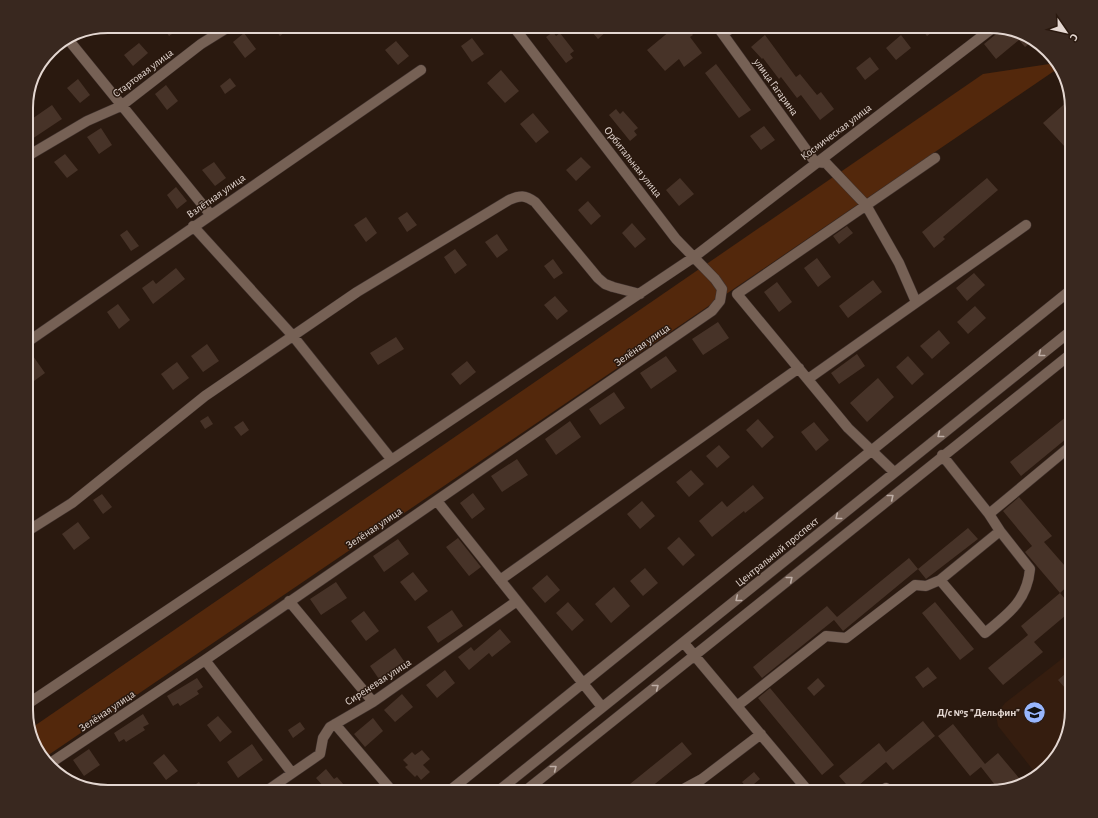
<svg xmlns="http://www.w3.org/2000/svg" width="1098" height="818" font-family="'Alegreya Sans',sans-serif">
<rect width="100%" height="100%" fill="#2a190f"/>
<path fill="#351d0f" d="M1072 651V710L1055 760 1037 775 998 726 996 715 1005 703Z"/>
<path fill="#53280c" d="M1056 63 1060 67 44 758 35 746 30 729 983 74Z"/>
<path fill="#473328" d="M162 26H184L169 36Z
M272 26H293L280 36Z
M587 26H605L608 30 598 39Z
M676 26H686L693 35 690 37 702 53 684 67 679 59 665 71 647 50Z
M919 26H941L927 36Z
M1001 30 1023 37 1033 41 1025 47 1019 40 996 59 984 44Z
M553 32 556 36 560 33 574 51 570 54 573 58 566 63 546 37Z
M244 33 256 49 245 58 233 42Z
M765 35 796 77 800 74 817 95 821 92 834 109 820 120 801 95 797 98 781 77 779 79 763 58 762 59 751 47Z
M901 35 911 48 896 60 886 48Z
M472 38 484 54 472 62 461 46Z
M396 41 409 56 398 65 385 50Z
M139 43 148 53 133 66 124 55Z
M870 57 879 69 865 80 856 68Z
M716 64 751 110 739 118 705 73Z
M501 70 519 91 505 103 487 83Z
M230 78 236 86 225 94 220 86Z
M78 79 90 95 80 103 67 88Z
M166 85 178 101 167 110 155 94Z
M1070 99 1072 108V141L1065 147 1043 123Z
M52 105 62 119 26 143V123Z
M616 109 620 114 623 111 638 128 634 131 637 135 630 141 609 115Z
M533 113 549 132 536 143 520 124Z
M764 126 775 140 761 150 750 136Z
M101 128 112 145 99 154 87 137Z
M65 154 78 170 67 178 54 162Z
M581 157 591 167 576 181 566 170Z
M214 162 226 178 215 186 202 170Z
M680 178 694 194 679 206 666 190Z
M987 178 998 190 943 237 945 239 934 248 922 232Z
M176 187 187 201 177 209 167 195Z
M588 201 601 216 591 225 578 210Z
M407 212 417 225 407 232 398 218Z
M366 217 377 233 366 242 354 225Z
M632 223 646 239 635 248 622 233Z
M847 226 853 233 839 244 833 236Z
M127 230 139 246 131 251 120 235Z
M497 234 508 250 497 258 485 242Z
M455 249 467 265 455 274 444 257Z
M817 258 831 277 818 287 804 268Z
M553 259 563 273 554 279 544 266Z
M176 268 185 279 153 304 142 288 153 280 156 284Z
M974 273 985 285 967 301 956 288Z
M873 280 882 292 848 318 839 306Z
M777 282 792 302 779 312 764 292Z
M555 296 568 311 557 320 544 305Z
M118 304 130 320 119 329 107 312Z
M975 306 986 318 968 334 957 322Z
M718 322 729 338 703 355 692 339Z
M939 330 950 343 932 359 920 346Z
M396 337 404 349 378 365 370 353Z
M207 344 219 361 203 372 191 356Z
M857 354 865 366 839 384 831 373Z
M33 356 45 373 34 381 26 370V361Z
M666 356 677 371 651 389 640 373Z
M908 356 924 374 912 385 896 367Z
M467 361 476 372 460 385 451 374Z
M177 362 189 378 173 390 161 374Z
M878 378 894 397 867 422 850 403Z
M614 392 625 408 600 425 589 409Z
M1072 412V434L1021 476 1010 462Z
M208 416 213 424 205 429 200 421Z
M758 419 774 437 762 448 746 430Z
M243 421 249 430 241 436 234 427Z
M570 421 581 437 556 455 545 439Z
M814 422 829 440 816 451 801 432Z
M719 445 730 457 717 468 706 456Z
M517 459 528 475 502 492 491 476Z
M691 470 704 484 689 497 676 482Z
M753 485 764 498 745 513 744 511 712 537 699 521 722 501 727 507Z
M473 493 485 509 472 519 460 503Z
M102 494 112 507 103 514 93 500Z
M1019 497 1052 536 1044 542 1072 574V582L1060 593 1025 552 1032 546 1003 511Z
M642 501 655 516 640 529 627 514Z
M78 522 90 538 74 550 62 534Z
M968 528 978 539 926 579 918 569Z
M679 537 695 555 683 566 667 548Z
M458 538 481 567 469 576 446 547Z
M398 539 409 554 384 572 373 556Z
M909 558 918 569 843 631 834 620 762 678 753 667 827 606 837 617Z
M645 568 658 583 643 596 630 581Z
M413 572 428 591 415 601 400 582Z
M547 575 560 590 545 603 532 588Z
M336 582 347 598 321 615 310 599Z
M614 587 630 606 611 623 595 604Z
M1060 593 1072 607V610L1034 642 1043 652 1003 685 988 668 1028 635 1021 626Z
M568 602 584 620 572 631 556 613Z
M935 602 974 649 960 660 922 613Z
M452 610 463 626 438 643 427 627Z
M364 611 379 631 366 641 351 621Z
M500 629 511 642 492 657 489 653 469 670 458 657 471 647 474 651Z
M395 648 406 664 381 682 370 666Z
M928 667 937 678 923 688 915 677Z
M1072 668V696L1058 680Z
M445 670 455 683 437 698 426 685Z
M197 678 203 687 197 691 199 694 180 706 178 703 173 706 167 696Z
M818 678 825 686 814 696 807 688Z
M770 688 834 765 822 775 758 698Z
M402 694 413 707 395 722 384 710Z
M143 714 149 724 143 727 145 730 126 742 124 739 119 742 114 733Z
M218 716 232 732 220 742 207 725Z
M373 718 383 731 365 747 354 734Z
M923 721 935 736 893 770 886 762 852 791 839 776 879 743 886 752Z
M300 722 305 729 293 738 288 730Z
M953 724 985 764 998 753 1024 784 999 790 981 767 970 776 938 736Z
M682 742 692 754 645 792H620Z
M252 744 263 760 238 778 227 762Z
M89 749 100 765 84 776 73 760Z
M422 750 430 759 423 765 430 772 421 780 417 775 415 777 405 767 408 765 403 760 412 752 415 755Z
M164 754 178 771 166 780 153 763Z
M326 769 334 779 337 777 344 785 336 792H318L324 787 316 778Z
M754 772 760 779 748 789 742 782Z
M199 782 206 792H184Z"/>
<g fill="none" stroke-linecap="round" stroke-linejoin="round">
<defs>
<path id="minor" d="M717 26 815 162 826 163 866 205 899 263 916 302
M723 34 734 26
M67 38 210 214
M26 157 87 121 121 106 201 44 230 26
M193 226 293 336 391 459
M26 343 421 70
M808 379 1026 225
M894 472 848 428 737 294 935 158
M437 501 602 707
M989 514 1072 445
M26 532 72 503 205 396 357 292 509 200C520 195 525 195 535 202L598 278 605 284 613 287 640 294
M500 580 799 368
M940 580 985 633C1008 614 1027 601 1030 569L1000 531
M289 601 373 702
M684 643 809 792
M205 660 292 773
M26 705 694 257 994 27
M737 706 826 636 846 638 915 585 926 586 940 580 1000 531 989 514 942 455
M335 724 393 792
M49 764 205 660 712 311 720 301 722 289 715 279 676 239 513 26
M886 788 889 792
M265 792 320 754 323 738 330 727 373 702 517 601
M448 792 1072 289
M497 792 1072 330
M524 792 1072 353
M678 792 702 779 761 734"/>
</defs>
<use href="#minor" stroke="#40322e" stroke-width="11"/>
<use href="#minor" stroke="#766155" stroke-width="10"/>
</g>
<defs><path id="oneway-chevron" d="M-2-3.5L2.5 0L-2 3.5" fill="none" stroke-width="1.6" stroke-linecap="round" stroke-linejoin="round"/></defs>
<g stroke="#beaea6">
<use href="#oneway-chevron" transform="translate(1041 354) rotate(142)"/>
<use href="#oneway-chevron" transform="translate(940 435) rotate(142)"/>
<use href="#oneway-chevron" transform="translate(891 497) rotate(-39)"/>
<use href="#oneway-chevron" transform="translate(838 517) rotate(141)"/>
<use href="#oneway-chevron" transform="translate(790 579) rotate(-39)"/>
<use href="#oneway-chevron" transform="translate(738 599) rotate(141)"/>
<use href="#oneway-chevron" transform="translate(656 687) rotate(-38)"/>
<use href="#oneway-chevron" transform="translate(554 768) rotate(-38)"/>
</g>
<defs>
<symbol id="school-disc" viewBox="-11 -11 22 22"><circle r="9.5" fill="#98b6fd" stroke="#2a190f"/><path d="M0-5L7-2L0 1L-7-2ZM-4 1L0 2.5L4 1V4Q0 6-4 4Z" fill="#111"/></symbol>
</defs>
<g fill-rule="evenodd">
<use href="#school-disc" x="1022" y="700" width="25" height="25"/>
</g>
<g text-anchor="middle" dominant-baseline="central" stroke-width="3" stroke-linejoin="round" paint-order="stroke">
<g font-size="11" fill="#e4d7d1" stroke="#2a190f">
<text transform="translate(143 73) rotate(-37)">Стартовая улица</text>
<text transform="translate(776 87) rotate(54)">улица Гагарина</text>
<text transform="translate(836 132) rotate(-37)">Космическая улица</text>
<text transform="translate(633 162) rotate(52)">Орбитальная улица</text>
<text transform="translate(216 196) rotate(-35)">Взлётная улица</text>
<text transform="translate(642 345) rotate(-35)">Зелёная улица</text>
<text transform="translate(374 528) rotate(-34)">Зелёная улица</text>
<text transform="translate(777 552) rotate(-39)">Центральный проспект</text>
<text transform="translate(378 682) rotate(-33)">Сиреневая улица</text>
<text transform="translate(107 711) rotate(-34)">Зелёная улица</text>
</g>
<g font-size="11" font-weight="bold" fill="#e4d7d1" stroke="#2a190f" text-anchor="end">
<text x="1020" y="712">Д/c №5 "Дельфин"</text>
</g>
</g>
<path d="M0 0H1098V818H0ZM108 33H990A75 75 0 0 1 1065 108V710A75 75 0 0 1 990 785H108A75 75 0 0 1 33 710V108A75 75 0 0 1 108 33Z" fill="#39281f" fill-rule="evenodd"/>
<path fill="none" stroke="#e4d7d1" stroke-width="2" d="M108 33H990A75 75 0 0 1 1065 108V710A75 75 0 0 1 990 785H108A75 75 0 0 1 33 710V108A75 75 0 0 1 108 33Z"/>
<g transform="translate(1066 32) rotate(124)" stroke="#2a190f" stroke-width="3" paint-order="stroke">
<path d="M0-3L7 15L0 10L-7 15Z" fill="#e4d7d1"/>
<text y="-6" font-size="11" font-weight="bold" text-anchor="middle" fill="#e4d7d1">С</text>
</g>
</svg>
